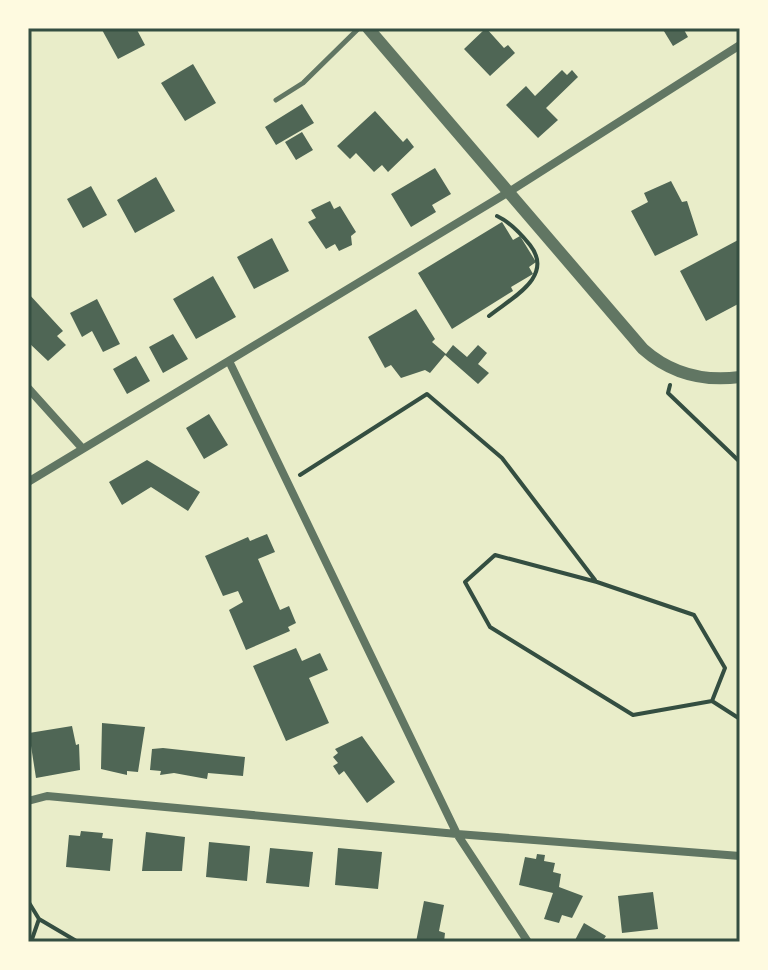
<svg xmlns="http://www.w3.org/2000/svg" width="768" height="970" font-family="'Open Sans',sans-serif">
<rect width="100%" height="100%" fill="#e9edc9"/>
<path fill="#4f6655" d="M101 28H136L145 45 118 59Z
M486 28 504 48 508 45 515 53 490 76 464 49Z
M662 28H683L688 37 673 46Z
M193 64 216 103 185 121 161 83Z
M562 70 567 75 572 70 578 77 546 108 558 120 538 138 506 105 526 86 535 96Z
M302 104 314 123 276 145 265 127Z
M375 111 403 142 407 138 414 147 388 172 382 165 374 172 356 153 350 159 337 146Z
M302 132 313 150 296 160 285 142Z
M435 168 451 194 432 205 436 212 411 227 391 194Z
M156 177 175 211 135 233 117 200Z
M671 181 682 202 687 201 698 235 655 256 631 211 648 202 644 193Z
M91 186 107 215 83 228 67 199Z
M330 201 334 209 340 206 356 232 351 236 352 245 339 251 335 244 326 249 308 222 316 218 311 210Z
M502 222 513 240 520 236 536 262 529 267 533 274 511 287 513 291 452 329 418 273Z
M272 238 289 271 254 289 237 257Z
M740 239V303L706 321 680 271Z
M213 276 236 317 196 339 173 299Z
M28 293 63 331 57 336 66 345 48 361 28 342Z
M97 299 120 344 103 352 92 331 82 337 70 313Z
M416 309 435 339 432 342 446 354 453 345 467 357 478 345 487 353 478 364 489 373 478 384 445 355 430 373 425 370 401 378 391 365 385 368 368 337Z
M173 334 188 359 163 373 149 347Z
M136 356 150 381 127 394 113 369Z
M209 414 228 445 204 459 186 428Z
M147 460 200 492 188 511 151 487 122 505 109 482Z
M267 534 275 552 258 559 280 610 289 606 296 623 288 627 290 631 246 650 229 610 243 602 238 591 223 596 205 556 248 537 250 541Z
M296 648 302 661 320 653 328 670 309 678 329 723 286 741 253 666Z
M102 723 145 727 138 772 127 771V775L101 769Z
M72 726 76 745 79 744 80 770 36 778 29 733Z
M362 736 395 782 367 803 344 771 339 775 333 766 338 763 333 757 338 753 335 749Z
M163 748 245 757 243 776 208 773 207 779 174 773 160 775 161 771 150 770 152 749Z
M81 831 103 833 102 838 113 839 110 871 66 867 69 835 80 836Z
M146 832 185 837 182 871H142Z
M209 842 250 846 247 881 206 877Z
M270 848 313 852 309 887 266 883Z
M338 848 382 852 378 889 335 885Z
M537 854 545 855 544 861 555 863 553 872 561 874 559 887 583 896 572 918 562 915 559 923 544 919 553 893 519 885 525 857 536 859Z
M653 892 658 929 622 933 618 896Z
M424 901 444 905 439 931 445 933 444 942H416Z
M584 923 606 936 602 942H574Z"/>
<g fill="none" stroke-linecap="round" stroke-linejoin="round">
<path stroke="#344e41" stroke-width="4" d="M489 316C511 298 555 277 530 245 521 234 510 222 497 216
M670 385 668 393 740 462
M300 475 427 394 502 458 595 580
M712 701 725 668 694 615 597 582 495 555 465 582 490 627 633 715 712 701 740 719
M28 901 39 919 78 942
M31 942 39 919"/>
<path stroke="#617663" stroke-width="5" d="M276 100 303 83 359 28"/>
<path stroke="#617663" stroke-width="8" d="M229 361 457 834 528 942
M28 388 82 448
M28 482 507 193 740 45
M28 801 47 796 457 834 740 856"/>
<path stroke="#617663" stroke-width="12" d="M368 28 643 349C670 373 703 382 740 377"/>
</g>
<rect width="768" height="970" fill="none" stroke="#fefae0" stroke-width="60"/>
<rect x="30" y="30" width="708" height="910" fill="none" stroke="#344e41" stroke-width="3"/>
</svg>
